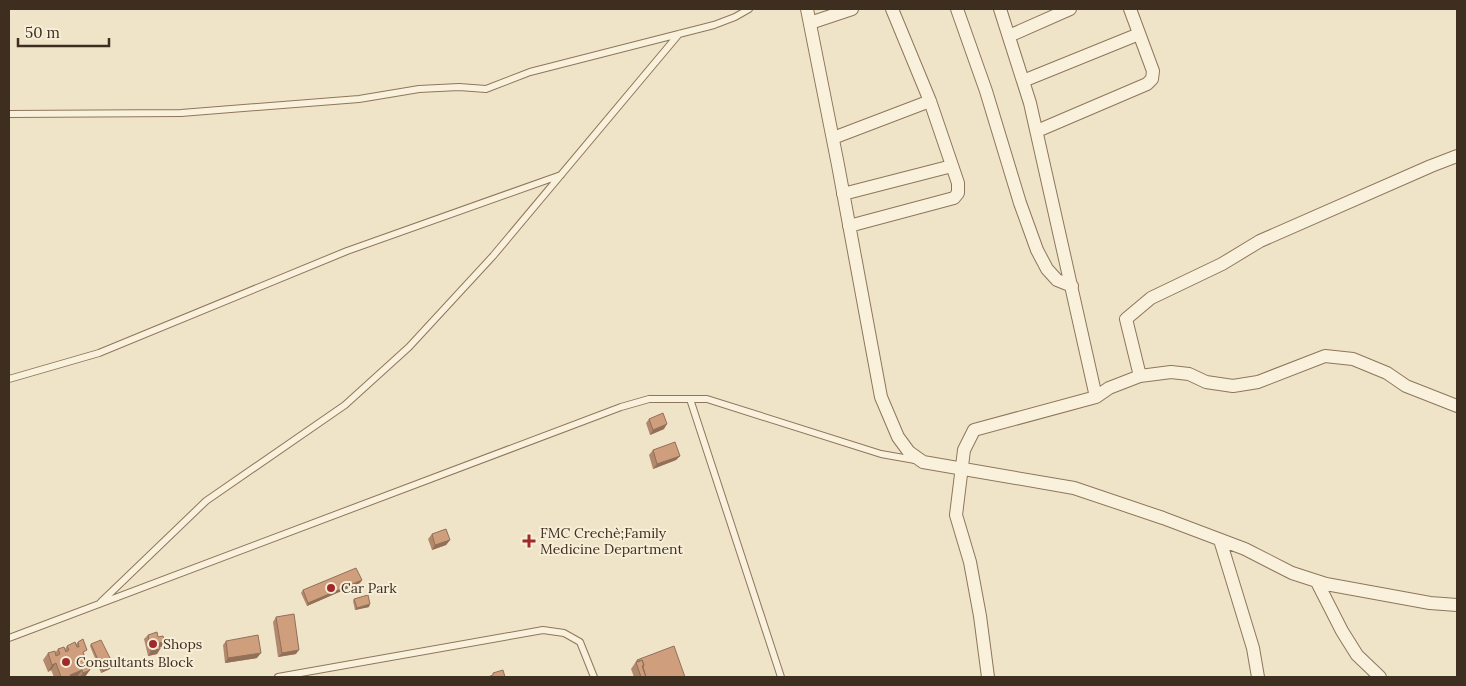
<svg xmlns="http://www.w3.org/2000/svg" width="1466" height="686" font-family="Lora,serif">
<rect width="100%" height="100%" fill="#f0e4c8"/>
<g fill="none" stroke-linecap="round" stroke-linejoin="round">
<defs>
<path id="lane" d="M9 114 181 113 359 99 419 89 459 87 486 89 530 72 714 25 735 17 749 9
M9 379 99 353 347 251 561 175
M690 399 781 677
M101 602 206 501 345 405 409 347 493 256 679 34
M9 638 621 407 649 399H707L881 454 915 460
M278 677 543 630 564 633 580 642 594 677"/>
<path id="street" d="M807 9 838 165 881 397 898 437 909 452 923 462 1074 488 1163 518 1245 549 1292 573 1326 584 1430 603 1457 605
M957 9 986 91 1020 203 1037 250 1047 269 1057 280 1072 286
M1000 9 1030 103 1096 397
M810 23 852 9
M1009 36 1070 9
M1023 81 1139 34
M1037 131 1147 84 1152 79 1153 71 1130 9
M833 138 930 101
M843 194 952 166
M849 226 954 198 958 193V183L930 101 892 9
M1140 376 1126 319 1151 298 1222 264 1260 241 1431 166 1457 156
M1220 540 1253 648 1258 677
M1317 582 1342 631 1357 655 1380 677
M988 677 980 616 970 562 956 515 964 450 974 430 1096 397 1109 388 1140 376 1171 372 1189 374 1206 382 1233 386 1258 382 1325 356 1353 359 1387 373 1406 386 1457 406"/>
</defs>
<use href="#lane" stroke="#8d765c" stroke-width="8"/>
<use href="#street" stroke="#8d765c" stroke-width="14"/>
<use href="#lane" stroke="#faf1dc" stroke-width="6"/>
<use href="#street" stroke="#faf1dc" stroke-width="12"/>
</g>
<path fill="#b2896c" d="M649 419 664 429 650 435 646 423Z
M653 450 680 456 676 460 653 469 649 455Z
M432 534 450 540 446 545 432 550 428 539Z
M362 580 360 583 307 606 301 593 303 590Z
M354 599 369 607 355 610 353 601Z
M276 617 296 654 278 657 273 622Z
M148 635 158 637 165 642 162 647H160V649L157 654 148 656 144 639Z
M226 641 257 658 225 663 223 645Z
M78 642 84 654 85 677H54L51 670 48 672 43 660 48 653H55L58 649H65L67 646 76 644Z
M91 644 114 666 112 668 101 673 90 646Z
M637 660 685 677H634L631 669Z"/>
<path fill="#916f58" d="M667 424 664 429 650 435 653 430Z
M680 456 676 460 653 469 657 464Z
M450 540 446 545 432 550 435 545Z
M362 580 360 583 307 606 308 603Z
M370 604 369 607 355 610 357 608Z
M165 642 162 647 156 648 159 643Z
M160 649 157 654 148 656 151 651Z
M299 650 296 654 278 657 282 653Z
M261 653 257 658 225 663 228 658Z
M56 663 51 670 48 672 52 665Z
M114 666 112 668 101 673 103 671Z
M82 670 77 677H68L70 675Z
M90 670 85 677H80L83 673Z"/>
<path fill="#cf9f7d" stroke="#916f58" d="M663 413 667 424 653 430 649 419Z
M675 442 680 456 657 464 653 450Z
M446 529 450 540 435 545 432 534Z
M356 568 362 580 308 603 303 590Z
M368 595 370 604 357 608 354 599Z
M294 614 299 650 282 653 276 617Z
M157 632 158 637 163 636 165 642 159 643 160 649 151 651 148 635Z
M258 635 261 653 228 658 226 641Z
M83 639 87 650 83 652 90 670 83 673 82 670 70 675 71 677H61L56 663 52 665 48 653 55 651 56 656 60 654 58 649 64 647 66 652 69 650 67 646 75 642 77 647H79L78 642Z
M101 640 114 666 103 671 91 644Z
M674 646 685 677H646L643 667 644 665 642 660 638 662 637 660Z
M642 660 644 665 642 666 646 677H641L636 662Z
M503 670 505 677H488L493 675V673Z"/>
<g fill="#9e2a2b" stroke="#f7eed8" stroke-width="2">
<path d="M526.5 533.5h5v5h5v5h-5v5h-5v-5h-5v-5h5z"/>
<circle cx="331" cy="588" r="5"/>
<circle cx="153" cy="644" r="5"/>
<circle cx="66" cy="662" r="5"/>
</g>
<g text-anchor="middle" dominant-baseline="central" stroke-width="4" stroke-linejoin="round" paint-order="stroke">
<g font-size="14" fill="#3d2e20" stroke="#f7eed8" text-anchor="start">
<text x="540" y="533">FMC Crechè;Family<tspan x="540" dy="16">Medicine Department</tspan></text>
<text x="341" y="588">Car Park</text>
<text x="163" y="644">Shops</text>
<text x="76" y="662">Consultants Block</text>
</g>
</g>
<rect width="1466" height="686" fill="none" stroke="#3d2e20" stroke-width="20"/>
<path d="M18 38v8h91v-8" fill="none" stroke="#3d2e20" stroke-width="2.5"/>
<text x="25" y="38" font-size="15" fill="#3d2e20" stroke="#f7eed8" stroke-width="4" paint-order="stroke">50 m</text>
</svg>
